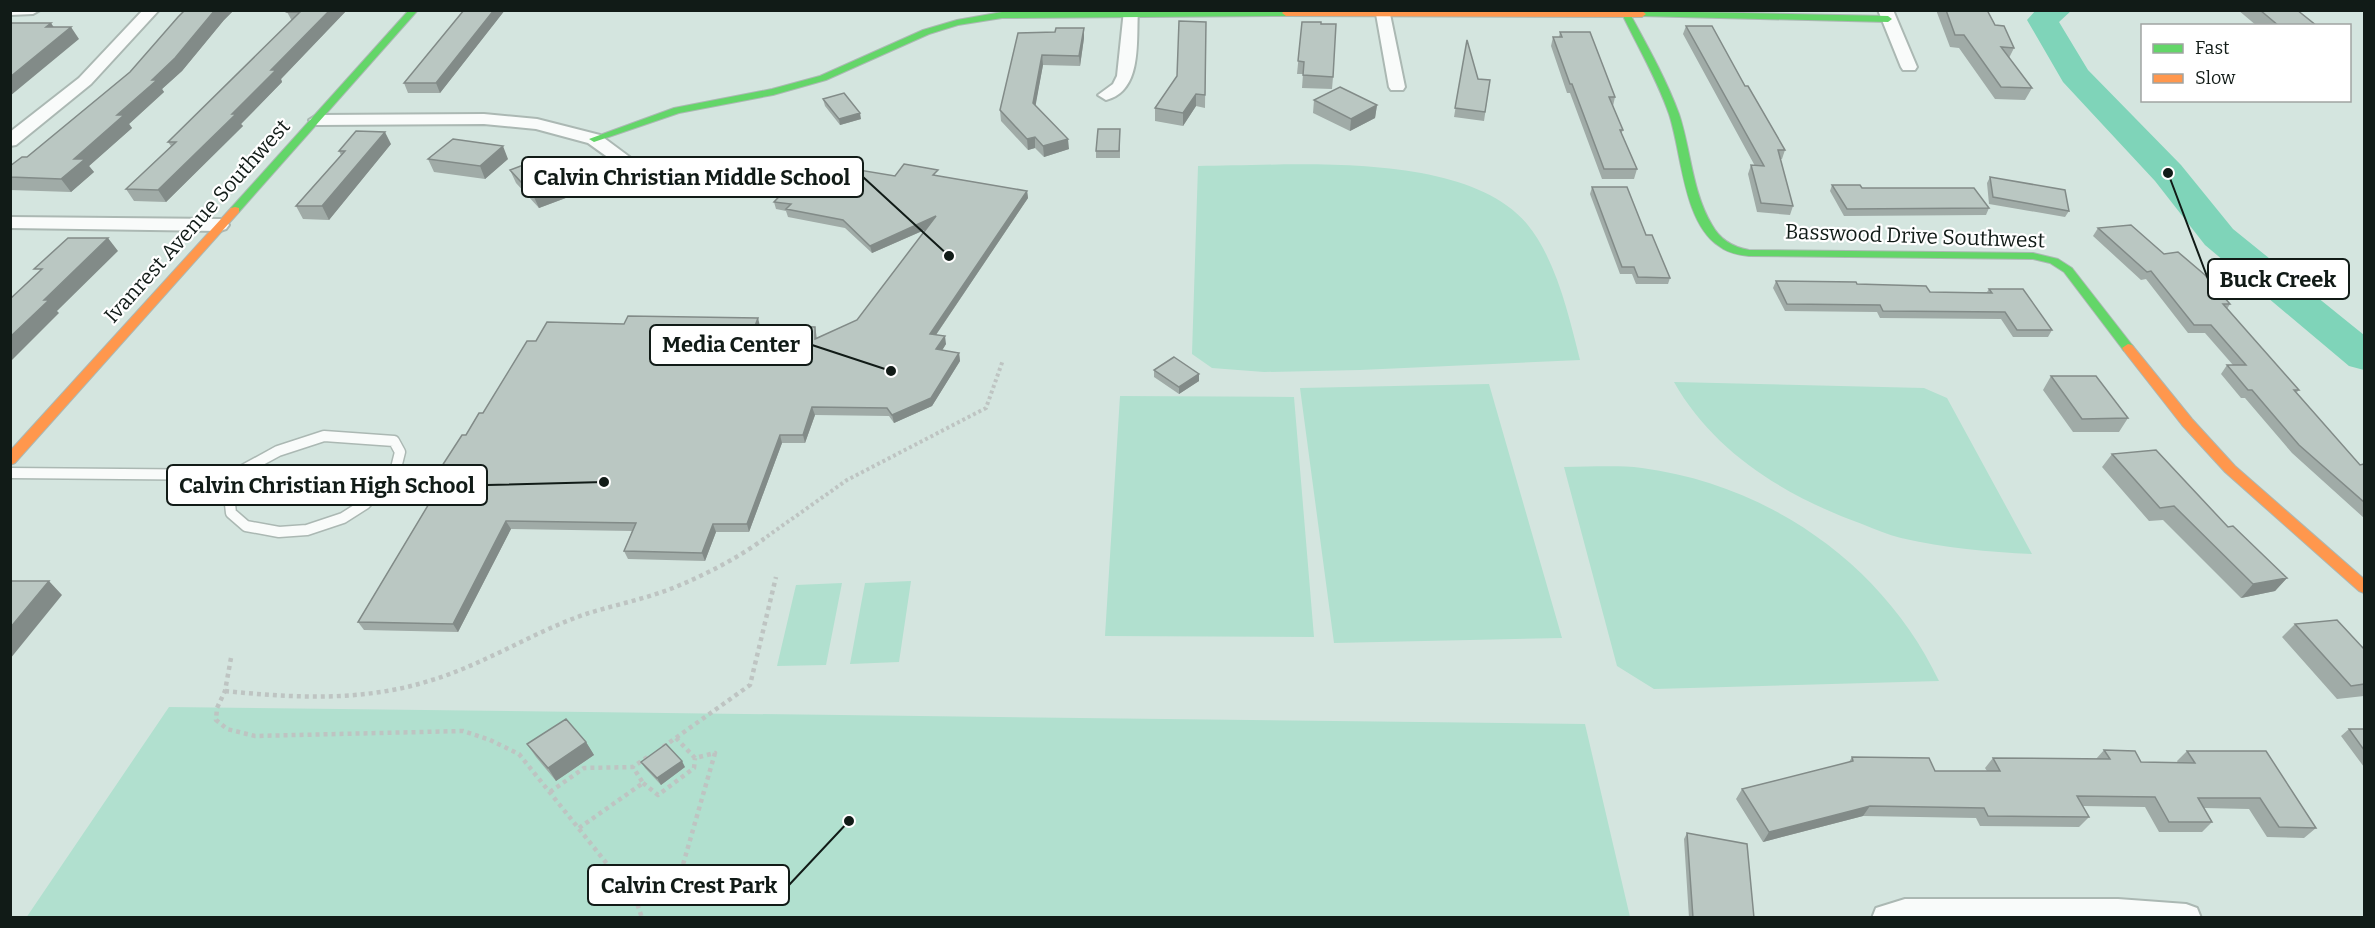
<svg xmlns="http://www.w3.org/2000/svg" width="2375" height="928" font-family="Bitter,serif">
<rect width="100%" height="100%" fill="#d4e5df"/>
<path fill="#b1e0cf" d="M1198 166C1287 166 1464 149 1527 224 1556 259 1569 316 1580 360L1360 370 1264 372 1212 368 1192 354Z
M1674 382 1924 388 1947 398 2032 554C1988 552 1945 548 1901 538 1888 535 1875 529 1862 524 1787 497 1714 453 1674 382Z
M1489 384 1562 638 1334 643 1300 388Z
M1120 396 1294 397 1314 637 1105 636Z
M1564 467C1590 467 1617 465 1642 468 1770 485 1884 565 1939 681L1654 689 1617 666Z
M911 581 899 662 850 664 865 583Z
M842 583 826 665 777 666 796 585Z
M169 707 1585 724 1630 917 26 918Z"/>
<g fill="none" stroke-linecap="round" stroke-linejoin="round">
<path fill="#7fd4b9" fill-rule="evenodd" d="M2036 10H2072L2059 22 2088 70 2181 165 2233 229 2364 335V370L2349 366 2205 245 2155 181 2063 82 2027 20Z"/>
<defs>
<path id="lane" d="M324 436 394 441 400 452 395 472 365 504 343 518 307 530 279 532 246 526 231 513 229 495 234 475 278 451Z
M10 473 234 475"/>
<path id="street" d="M10 10H40L33 14 10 15Z
M143 10H159L91 84 16 145 10 146V132L79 78Z
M1124 10H1138C1136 40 1143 91 1106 100L1098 95 1113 84 1117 76Z
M1379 10 1388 11 1390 14 1405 87 1403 90H1391L1389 87 1376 14Z
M1878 10H1893L1917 67 1915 70H1903L1901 67Z
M484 114 537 119 600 135 670 187 667 191H655L588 143 536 129 484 124 317 125 309 120 317 115Z
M10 217 220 219 226 221 229 225 226 229 220 231 10 228Z
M1905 899H2118L2186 904 2197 908 2201 918H1872L1876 908Z"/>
<path id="fast" d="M409 10H418L239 212H231V208Z
M1287 10 1290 13 1286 16 1002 18 958 25 929 34 826 80 773 95 679 113 594 142 589 139 674 108 772 89 820 76 923 30 957 20 1002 12Z
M1642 11 1888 16 1892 19 1888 22 1639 16V12Z
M1623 12 1630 14C1648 47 1666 79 1679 114 1691 150 1692 192 1712 225 1720 240 1733 247 1749 250L2033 253 2058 259 2072 268 2132 345 2134 348 2132 351H2124L2064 272 2050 263 2033 259 1749 256C1738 255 1728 253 1719 246 1683 222 1682 153 1669 114 1657 79 1638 47 1622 14Z"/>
<path id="slow" d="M1285 10 1642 11 1646 14 1642 17 1286 16 1282 13Z
M235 207 239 208V212L15 463 10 465V451L231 208Z
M2128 344 2132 345 2192 419 2235 466 2364 579V593L2359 591 2225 472 2182 425 2124 351 2122 348Z"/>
</defs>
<use href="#lane" stroke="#abb8b3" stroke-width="13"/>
<use href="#street" stroke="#abb8b3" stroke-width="4"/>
<use href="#fast" stroke="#abb8b3" stroke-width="2"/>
<use href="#slow" stroke="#abb8b3" stroke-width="2"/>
<path stroke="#bec4c2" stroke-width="4" stroke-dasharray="3 3" stroke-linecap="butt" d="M762 540 847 480 986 408 1003 360"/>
<path stroke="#bec4c2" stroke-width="4.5" stroke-dasharray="4 4" stroke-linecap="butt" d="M231 658 225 691 217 708 216 720 227 729 255 736 463 731 490 740 519 754 636 900 642 918
M225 691C295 698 364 702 432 680 485 664 533 632 586 614 614 605 645 599 673 588 705 575 736 559 764 539
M663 747 750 685 776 577
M643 783 658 795 694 768 695 758
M550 792 584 768 633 767 649 756
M579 828 643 783 633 767
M630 893 676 889 715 753 695 758 676 738"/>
<use href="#lane" stroke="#f9fbfa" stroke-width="10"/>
<use href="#street" fill="#f9fbfa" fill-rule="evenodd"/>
<use href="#fast" fill="#63d668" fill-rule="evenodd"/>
<use href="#slow" fill="#ff974d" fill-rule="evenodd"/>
</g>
<path fill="#a0aba7" d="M185 10H234L224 20 182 71 162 89 164 92 129 124 132 128 89 166 94 172 71 192 10 190V166L27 157 130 72Z
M289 10H347L281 79 282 82 241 124 243 126 166 202 134 201 126 189 171 146 168 142 292 21 287 12Z
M464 10H505L440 93H408L404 83Z
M1936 10H1987L1995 25 2014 48 2009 58 2032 88 2025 100 1995 99 1959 48 1950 47Z
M2238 10H2297L2317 26H2257Z
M1206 22 1205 108 1196 106 1183 126 1155 121V108L1177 76Z
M1302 22 1321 24 1333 77 1332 89 1302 88 1303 74H1297Z
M1686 26 1745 86 1785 150 1782 159H1780L1793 206 1790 215 1757 212 1748 174 1751 165 1755 166 1683 34Z
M1084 28V38L1080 66 1043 65 1035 106 1069 149 1044 157 1035 148 1028 150 1001 121 1000 110 1055 32Z
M1560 32 1615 97 1613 106 1623 130 1621 134 1637 169 1634 179H1602L1570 93H1567L1551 46 1553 37H1559Z
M1467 40 1478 79 1490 80 1484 121 1454 117Z
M823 99 861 119 840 125 825 106Z
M1314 100 1377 105 1375 118 1350 131 1313 113Z
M1120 129V158H1096V151Z
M391 144 329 220 303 219 296 206 341 155 339 151Z
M428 159H508L485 179 434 172Z
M827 168 895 176H939L1027 191 1028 198 936 335 946 344 942 350 959 353 960 361 932 406 894 423 889 416 815 415 805 443H782L749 532H716L705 561 628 559 624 551 632 531 511 529 458 632 364 630 358 622 434 495 433 494 429 486 536 341 760 326 815 327 817 338 857 320 927 229 872 253 845 228 788 217 786 211 776 209 774 202Z
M510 170 571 196 539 208 516 183Z
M1990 177 2069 211 2065 217 1989 204 1987 183Z
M1832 185 1862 188 1989 208 1986 215 1844 216 1830 191Z
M1592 187 1646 235 1670 278 1668 284H1636L1632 274H1620L1590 194Z
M2098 228 2164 254 2230 304 2227 309 2299 390 2296 393 2360 465 2364 464V518L2292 453 2245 398H2241L2221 374 2227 365H2233L2205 333H2188L2146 279 2141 280 2093 236Z
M1776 281 1857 284 1930 292H1987L1989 289 2052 330 2048 337H2013L2001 319 1880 318 1877 312 1785 311 1773 288Z
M1154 370 1199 381 1179 394 1154 377Z
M2051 376 2128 418 2119 432H2073L2043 390Z
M2112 454 2228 527 2287 578 2275 591 2241 598 2163 520 2149 521 2102 467Z
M2295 624 2364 649V696L2337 699 2282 637Z
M2349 729H2364V767L2341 736Z
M586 742 594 755 556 781 536 757 527 744Z
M2104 750 2141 762 2178 763 2177 761 2187 751 2316 828 2304 838 2267 837 2249 809 2204 808 2212 822 2202 832H2159L2145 807 2082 806 2089 817 2079 827 1980 826 1976 818 1863 816 1763 842 1736 799 1742 789 1849 762 1852 757 1935 771H1987L1985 768 1993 758 2096 759Z
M641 762 685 767 661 785 645 768Z
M1687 833 1754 918H1689L1684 839Z"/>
<path fill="#828b88" d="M215 10H234L224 20 182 71 162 89 164 92 129 124 132 128 89 166 94 172 71 192 61 179 74 159 152 80Z
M330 10H347L281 79 282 82 241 124 243 126 166 202 158 190 232 114 271 70Z
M494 10H505L440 93 436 83Z
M51 23 59 35 46 27Z
M71 27 79 39 10 96V77Z
M1084 28V38L1080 66 1079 56Z
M1042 55 1043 65 1034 114 1033 103Z
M1196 94V106L1183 126V113Z
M1377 105 1375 118 1350 131 1351 119Z
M860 113 861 119 840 125 839 119Z
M385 132 391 144 329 220 322 206Z
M1035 137V148L1028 150 1027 139Z
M1068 139 1069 149 1044 157 1043 146Z
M503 146 508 159 485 179 480 166Z
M566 183 571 196 539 208 533 195Z
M1027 191 1028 198 931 342 930 334Z
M936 216 938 224 872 253 870 246Z
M108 238 118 251 57 311 59 313 10 362V337L44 300Z
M758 318 760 326H755Z
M945 336 946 344 938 357 936 349Z
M959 353 960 361 932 406 894 423 892 415Z
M1199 374V381L1179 394V387Z
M812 407 815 415 805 443 803 435Z
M780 435 782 443 749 532 747 524Z
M506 521 511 529 458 632 453 624Z
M713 524 716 532 705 561 702 553Z
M2287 578 2275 591 2241 598 2253 584Z
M49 581 62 595 10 659V628Z
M586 742 594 755 556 781 548 768Z
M682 761 685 767 661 785 657 778Z
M1870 806 1863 816 1763 842 1769 832Z"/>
<path fill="#bac7c2" stroke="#828b88" stroke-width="1.5" d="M185 10H215L175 58 152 80H157L117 115H124L74 159H85L61 179 10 177V166L22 157H27L130 72 178 17Z
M289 10H330L271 70H276L232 114H236L158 190 126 189 176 142H168L300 12H287Z
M464 10H494L436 83H404Z
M1946 10H1987L1995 25 2004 26 2014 48 2001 47 2032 88 2001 87 1964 35H1955Z
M2260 10H2297L2317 26H2279Z
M1179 21 1206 22 1205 95 1196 94 1183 113 1155 108 1177 76Z
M1302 22H1321V24H1336L1333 77 1303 75 1304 62 1298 61Z
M10 23H51L46 27H71L10 77Z
M1686 26H1712L1745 86H1748L1785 150H1778L1793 206 1761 203 1751 165 1764 166Z
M1056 28H1084L1079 56 1042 55 1033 103 1068 139 1043 146 1035 137 1027 139 1000 110 1018 33 1055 32Z
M1560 32H1590L1615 97H1609L1623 130H1620L1637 169H1604L1572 84H1570L1553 37H1562Z
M1467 40 1478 79 1490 80 1485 112 1455 108Z
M1340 87 1377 105 1351 119 1314 100Z
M844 93 860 113 839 119 823 99Z
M1098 129H1120L1119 151H1096Z
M356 131 385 132 322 206H296L345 151H339Z
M453 139 503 146 480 166 428 159Z
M542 158 566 183 533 195 510 170Z
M904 164 938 170 933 175 1027 191 930 334 945 336 936 349 959 353 931 398 892 415 887 408 812 407 803 435H780L747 524H713L702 553 624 551 636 523 506 521 453 624 358 622 439 487 429 486 462 435H466L479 413H483L527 341H536L547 322 624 324 628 316 758 318 755 326 815 327V339L857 320 936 216 870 246 843 220 786 209 791 204 774 202 809 165 827 168 829 165 895 176Z
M1990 177 2065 190 2069 211 1993 197Z
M1832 185H1860L1862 188H1974L1989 208 1847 209Z
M1592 187H1627L1646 235H1652L1670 278 1638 277 1634 267H1622Z
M2131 225 2164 254 2178 252 2205 275 2230 304H2223L2299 390H2294L2360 465 2364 464V502L2299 445 2252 390H2248L2227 365H2246L2211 325H2194L2151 271 2147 272 2098 228Z
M68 238H108L44 300H49L10 337V299L42 269H34Z
M1776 281 1856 282 1857 284 1926 286 1930 292 1992 293 1989 289H2023L2052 330H2017L2005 312 1883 311 1880 305 1787 304Z
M1174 357 1199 374 1179 387 1154 370Z
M2051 376H2096L2128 418 2082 419Z
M2156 450 2228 527 2233 526 2287 578 2253 584 2174 506 2160 508 2112 454Z
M10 581H49L10 628Z
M2337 620 2364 649V684L2351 686 2295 624Z
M566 719 586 742 548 768 527 744Z
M2349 729H2364V750Z
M666 744 682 761 657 778 641 762Z
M2104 750 2135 751 2141 762 2195 763 2187 751H2266L2316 828 2279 827 2260 798H2198L2212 822H2169L2155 797 2077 796 2089 817 1988 816 1984 808 1870 806 1769 832 1742 789 1853 761 1852 757 1929 758 1935 771H2000L1993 758 2110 759Z
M1687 833 1747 844 1754 918H1693Z"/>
<g text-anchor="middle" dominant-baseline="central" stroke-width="4.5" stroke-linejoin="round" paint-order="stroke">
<g font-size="21" fill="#111b17" stroke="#fff">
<text transform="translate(197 221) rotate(-48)">Ivanrest Avenue Southwest</text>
<text transform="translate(1915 236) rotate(2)">Basswood Drive Southwest</text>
</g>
</g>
<path fill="none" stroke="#111b17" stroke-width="2" d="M949 256L863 177M2168 173L2208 279M891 371L812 345M604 482L487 485M849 821L789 885"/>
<g fill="#111b17" stroke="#fff" stroke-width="2">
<circle cx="949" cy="256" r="6"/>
<circle cx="2168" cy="173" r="6"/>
<circle cx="891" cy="371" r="6"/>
<circle cx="604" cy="482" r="6"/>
<circle cx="849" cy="821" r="6"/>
</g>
<g fill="#fff" stroke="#111b17" stroke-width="2">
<rect x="522" y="157" width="341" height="40" rx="6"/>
<rect x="2208" y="259" width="141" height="40" rx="6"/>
<rect x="650" y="325" width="162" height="40" rx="6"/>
<rect x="167" y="465" width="320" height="40" rx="6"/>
<rect x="588" y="865" width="201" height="40" rx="6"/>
</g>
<g font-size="22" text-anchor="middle" font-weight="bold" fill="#111b17">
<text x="692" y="185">Calvin Christian Middle School</text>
<text x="2278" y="287">Buck Creek</text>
<text x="731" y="352">Media Center</text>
<text x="327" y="493">Calvin Christian High School</text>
<text x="689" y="893">Calvin Crest Park</text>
</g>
<rect width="2375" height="928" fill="none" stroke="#111b17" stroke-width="24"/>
<rect x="2141" y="24" width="210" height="78" fill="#ffffff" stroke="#a0a4a2" stroke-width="1.5"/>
<rect x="2153" y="44" width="30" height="9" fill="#63d668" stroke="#a0a4a2" stroke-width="1.5"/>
<text x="2195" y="54" font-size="18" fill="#111b17">Fast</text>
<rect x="2153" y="74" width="30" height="9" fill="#ff974d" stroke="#a0a4a2" stroke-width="1.5"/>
<text x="2195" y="84" font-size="18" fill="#111b17">Slow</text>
</svg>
